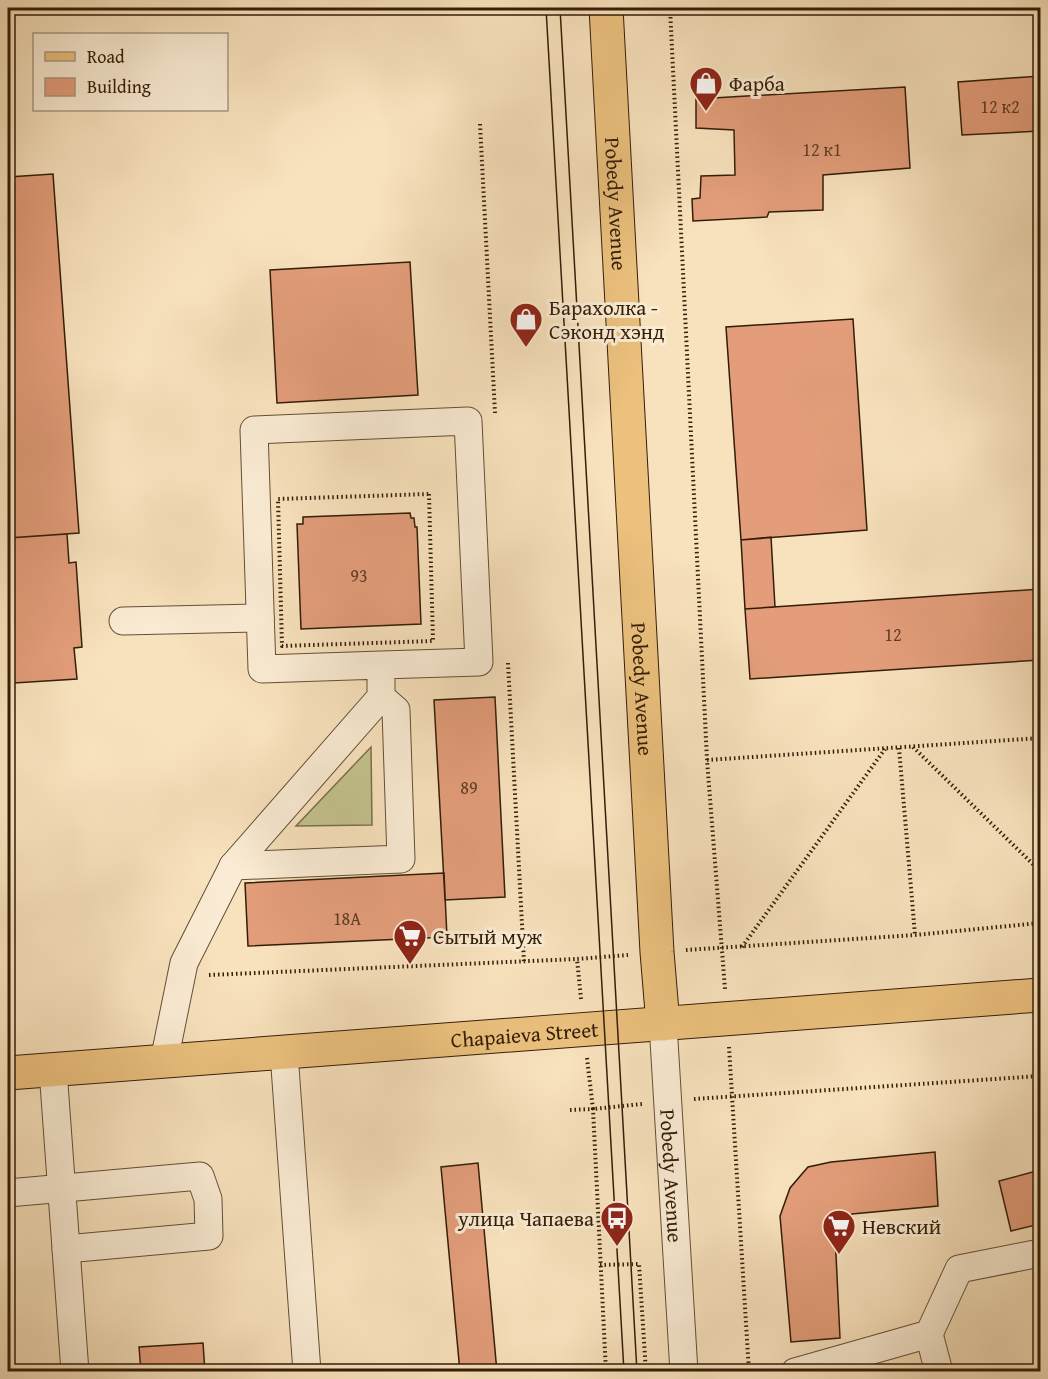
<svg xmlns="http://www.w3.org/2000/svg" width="1048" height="1379" font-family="'Gentium Book Plus',serif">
<rect width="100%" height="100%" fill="#f8e2bd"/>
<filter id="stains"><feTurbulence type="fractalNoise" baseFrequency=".00333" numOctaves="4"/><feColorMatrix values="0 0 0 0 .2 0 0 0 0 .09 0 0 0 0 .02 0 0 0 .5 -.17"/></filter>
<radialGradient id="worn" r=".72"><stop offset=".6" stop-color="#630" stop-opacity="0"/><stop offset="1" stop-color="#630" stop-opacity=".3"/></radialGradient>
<path fill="#c3c28d" stroke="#7b704a" stroke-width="1.5" d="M371 747 372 825 296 826Z"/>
<path fill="#e39d7a" stroke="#331d07" stroke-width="1.5" d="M1040 76V131L962 135 958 82Z
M905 87 910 168 823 175V210L769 212 767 217 693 221 692 199 700 198 701 176 735 175 734 130 696 128V99Z
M53 174 79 533 8 538V177Z
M410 262 418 395 277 403 270 270Z
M853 319 867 530 741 540 726 327Z
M410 513 411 518H414L415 527H417L421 624 301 629 297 524H303V517Z
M67 534 69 563 76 562 82 647 74 648 77 679 14 683 8 590V538Z
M771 537 775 607 745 609 741 540Z
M1040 589V660L750 679 745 609Z
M495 697 505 897 445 900 434 700Z
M444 873 447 937 248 946 245 883Z
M935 1152 938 1206 852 1214 835 1234 840 1338 791 1342 780 1216 790 1188 808 1167 831 1162Z
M478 1163 497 1372H460L441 1167Z
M1040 1170V1224L1011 1231 999 1181Z
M203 1343 205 1372H141L139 1347Z"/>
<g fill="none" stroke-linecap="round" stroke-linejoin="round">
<defs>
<g id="minor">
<path d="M123 621 260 618"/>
<path d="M233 866 401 859 396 710 381 697"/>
<path id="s1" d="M663 1024 684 1372"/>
<path d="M284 1053 307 1372"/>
<path d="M164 1061 184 963 233 866 381 697V665L262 669 254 430 468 421 479 662 381 665"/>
<path d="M53 1070 75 1372"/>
<path d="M8 1193 200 1176 208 1199 209 1236 66 1249"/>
<path d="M929 1334 939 1372"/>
<path d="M795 1372 929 1334 959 1269 1040 1253"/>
</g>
<g id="major">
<path id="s2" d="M606 8 657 952 663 1024"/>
<path id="s3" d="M8 1073 1040 995"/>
</g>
</defs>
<use href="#minor" stroke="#644e34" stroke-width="29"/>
<use href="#major" stroke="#331d07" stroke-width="35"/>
<path stroke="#331d07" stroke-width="4" stroke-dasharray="1.5 3" stroke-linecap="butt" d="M670 8 707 760 725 989
M480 124 495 413
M429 494 433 641 282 646 278 499Z
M508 663 524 962
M913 747 1040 871
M899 748 915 935
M707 760 1040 738
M742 947 885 749
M686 950 915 935 1040 923
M209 975 577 959
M581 999 577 959 628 955
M729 1047 749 1372
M587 1058 593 1109 642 1104
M694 1099 1040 1076
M570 1110 593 1109 606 1372
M600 1265 639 1264 646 1372"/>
<use href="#minor" stroke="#faecd4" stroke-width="27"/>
<use href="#major" stroke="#ecc17e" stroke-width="33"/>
<path stroke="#331d07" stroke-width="1.5" d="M546 8 624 1372
M560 8 637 1372"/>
</g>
<defs>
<symbol id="shop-pin" viewBox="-11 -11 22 30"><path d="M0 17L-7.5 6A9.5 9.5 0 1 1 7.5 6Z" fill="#8f2418" stroke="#faecd4"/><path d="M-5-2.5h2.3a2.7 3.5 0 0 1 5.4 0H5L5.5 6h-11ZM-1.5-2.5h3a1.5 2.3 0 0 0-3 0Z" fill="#fff"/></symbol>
<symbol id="supermarket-pin" viewBox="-11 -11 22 30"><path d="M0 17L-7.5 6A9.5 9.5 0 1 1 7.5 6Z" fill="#8f2418" stroke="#faecd4"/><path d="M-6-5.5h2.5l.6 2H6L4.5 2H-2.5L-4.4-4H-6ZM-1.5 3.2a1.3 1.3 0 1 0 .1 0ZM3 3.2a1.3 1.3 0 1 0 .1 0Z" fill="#fff"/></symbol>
<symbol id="bus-pin" viewBox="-11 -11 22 30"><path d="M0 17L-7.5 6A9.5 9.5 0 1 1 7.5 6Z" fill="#8f2418" stroke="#faecd4"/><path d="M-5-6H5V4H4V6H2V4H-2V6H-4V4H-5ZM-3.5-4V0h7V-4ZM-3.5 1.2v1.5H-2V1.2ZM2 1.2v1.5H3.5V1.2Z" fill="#fff"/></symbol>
</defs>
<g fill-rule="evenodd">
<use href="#shop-pin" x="687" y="64" width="38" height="52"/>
<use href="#shop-pin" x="507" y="300" width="38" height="52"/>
<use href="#supermarket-pin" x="391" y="917" width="38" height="52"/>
<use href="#bus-pin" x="598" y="1199" width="38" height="52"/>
<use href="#supermarket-pin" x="820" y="1207" width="38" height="52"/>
</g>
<g text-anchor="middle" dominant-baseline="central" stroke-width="6" stroke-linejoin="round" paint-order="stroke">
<g font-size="18" fill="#5f3d24">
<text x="1000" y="106">12 к2</text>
<text x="822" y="149">12 к1</text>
<text x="359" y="575">93</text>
<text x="893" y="634">12</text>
<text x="469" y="787">89</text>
<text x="347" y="918">18А</text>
</g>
<g font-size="21" fill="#331d07" stroke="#faecd4" text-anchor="start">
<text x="729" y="83">Фарба</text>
<text x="549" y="307">Барахолка -<tspan x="549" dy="24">Сэконд хэнд</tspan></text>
<text x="433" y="936">Сытый муж</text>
<text x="594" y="1218" text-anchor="end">улица Чапаева</text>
<text x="862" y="1226">Невский</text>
</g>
<g font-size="21" fill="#331d07" stroke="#faecd4">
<text stroke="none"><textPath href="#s2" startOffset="196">Pobedy Avenue</textPath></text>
<text stroke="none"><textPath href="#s2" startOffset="682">Pobedy Avenue</textPath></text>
<text stroke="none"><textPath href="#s3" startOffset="518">Chapaieva Street</textPath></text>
<text stroke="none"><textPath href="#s1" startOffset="152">Pobedy Avenue</textPath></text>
</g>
</g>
<rect width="1048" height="1379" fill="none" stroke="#f8e2bd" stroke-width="30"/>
<rect x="9" y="9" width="1030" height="1361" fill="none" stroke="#331d07" stroke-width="3"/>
<rect x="15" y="15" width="1018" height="1349" fill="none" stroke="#331d07" stroke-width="1.5"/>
<rect x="33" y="33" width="195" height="78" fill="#faecd4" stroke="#aa9982" stroke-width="1.5"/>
<rect x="45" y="52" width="30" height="9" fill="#ecc17e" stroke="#aa9982" stroke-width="1.5"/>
<text x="87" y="63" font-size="18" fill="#331d07">Road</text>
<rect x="45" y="78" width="30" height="18" fill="#e39d7a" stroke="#aa9982" stroke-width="1.5"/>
<text x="87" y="93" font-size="18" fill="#331d07">Building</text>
<rect width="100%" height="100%" filter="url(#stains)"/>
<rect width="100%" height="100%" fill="url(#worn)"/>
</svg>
